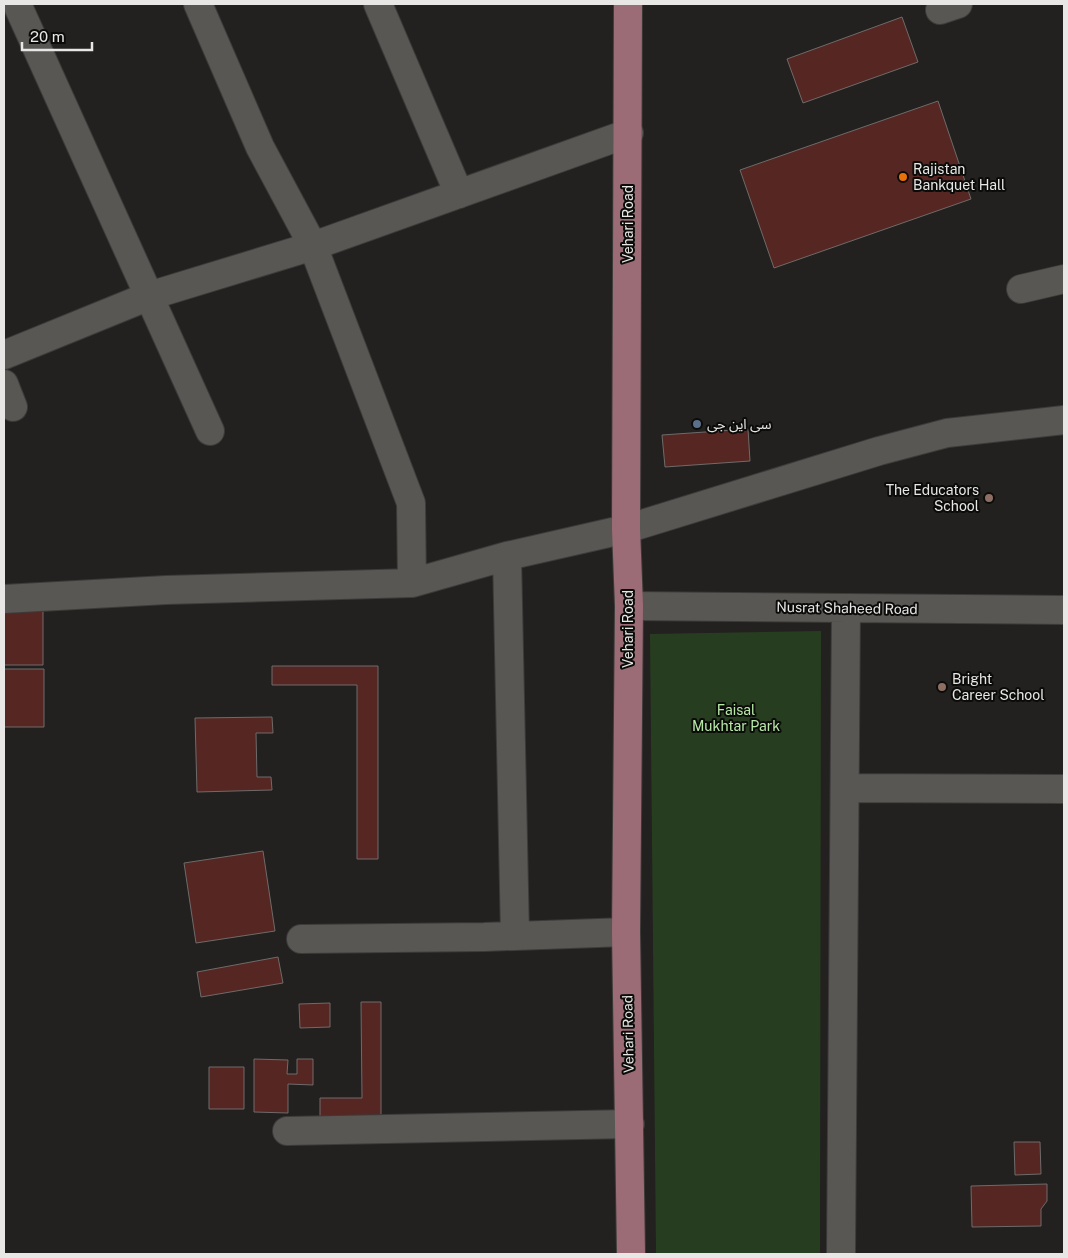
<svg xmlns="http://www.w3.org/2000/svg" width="1068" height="1258" font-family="'Public Sans','Noto Sans Arabic',sans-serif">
<rect width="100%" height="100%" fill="#22211f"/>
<path fill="#273d20" d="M821 631 820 1254H656L650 634Z"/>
<path fill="#562722" stroke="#6e6b6a" d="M902 17 918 62 803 103 787 59Z
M938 101 971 199 774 268 740 170Z
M748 429 750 461 665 467 662 435Z
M4 607H43V665H4Z
M272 666H378V859H357V685H272Z
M4 669H44V727H4Z
M272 717 273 733H256L257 777H271L272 790 197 792 195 718Z
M263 851 275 931 196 943 184 863Z
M278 957 283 983 201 997 197 972Z
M361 1002H381V1119H320V1098H362Z
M330 1003V1027L300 1028 299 1004Z
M254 1059 288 1060 287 1074H297V1059H313V1085L288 1084V1113L254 1112Z
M209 1067H244V1109H209Z
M1014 1142H1040L1041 1174 1015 1175Z
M1047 1184V1201L1041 1209V1226L972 1227 971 1186Z"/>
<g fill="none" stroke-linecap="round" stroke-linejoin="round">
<defs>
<path id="minor" d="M17 4 210 431
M198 4 260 147 313 246 411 503 412 583
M378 4 459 194
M940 10 958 4
M1021 289 1064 279
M4 355 149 296 313 246 629 133
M4 384 13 407
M507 556 515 936
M4 599 166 590 412 583 507 556 626 529 879 451 947 433 1064 420
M629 606 1064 610
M845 788 1064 789
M301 939 484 937 626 932
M287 1131 630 1124
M841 1254 846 608"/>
<path id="major" d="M628 4 626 529 629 606 626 932 631 1254"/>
</defs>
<use href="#minor" stroke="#3c3b3a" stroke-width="30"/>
<use href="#major" stroke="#3c3b3a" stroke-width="30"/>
<use href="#minor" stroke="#585754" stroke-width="28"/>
<use href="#major" stroke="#9b6c76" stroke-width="28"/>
</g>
<circle fill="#e8710a" stroke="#0b0b0a" stroke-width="2" cx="903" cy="177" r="5"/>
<circle fill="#5c6f8a" stroke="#0b0b0a" stroke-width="2" cx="697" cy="424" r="5"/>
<g fill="#8d6e63" stroke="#0b0b0a" stroke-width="2">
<circle cx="989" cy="498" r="5"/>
<circle cx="942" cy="687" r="5"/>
</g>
<g text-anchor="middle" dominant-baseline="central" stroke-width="4" stroke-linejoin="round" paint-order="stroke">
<g font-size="14" fill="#e8e7e6" stroke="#0b0b0a" text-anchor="start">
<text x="913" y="169">Rajistan<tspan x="913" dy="16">Bankquet Hall</tspan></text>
<text x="707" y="424">سی این جی</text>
<text x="979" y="490" text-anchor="end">The Educators<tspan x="979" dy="16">School</tspan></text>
<text x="952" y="679">Bright<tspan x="952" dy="16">Career School</tspan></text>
</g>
<g font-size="14" fill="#e8e7e6" stroke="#0b0b0a">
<text transform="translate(628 224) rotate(-90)">Vehari Road</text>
<text transform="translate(847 608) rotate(1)">Nusrat Shaheed Road</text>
<text transform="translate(628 629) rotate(-90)">Vehari Road</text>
<text transform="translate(628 1034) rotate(-91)">Vehari Road</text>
</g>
<g font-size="14" fill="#b7e8a7" stroke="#0b0b0a">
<text x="736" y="710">Faisal<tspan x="736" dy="16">Mukhtar Park</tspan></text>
</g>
</g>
<rect width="1068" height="1258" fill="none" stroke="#e8e7e6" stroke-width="10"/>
<path d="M22 42v8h70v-8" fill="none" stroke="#e8e7e6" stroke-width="2.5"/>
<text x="30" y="42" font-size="15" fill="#e8e7e6" stroke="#0b0b0a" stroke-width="4" paint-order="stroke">20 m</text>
</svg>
